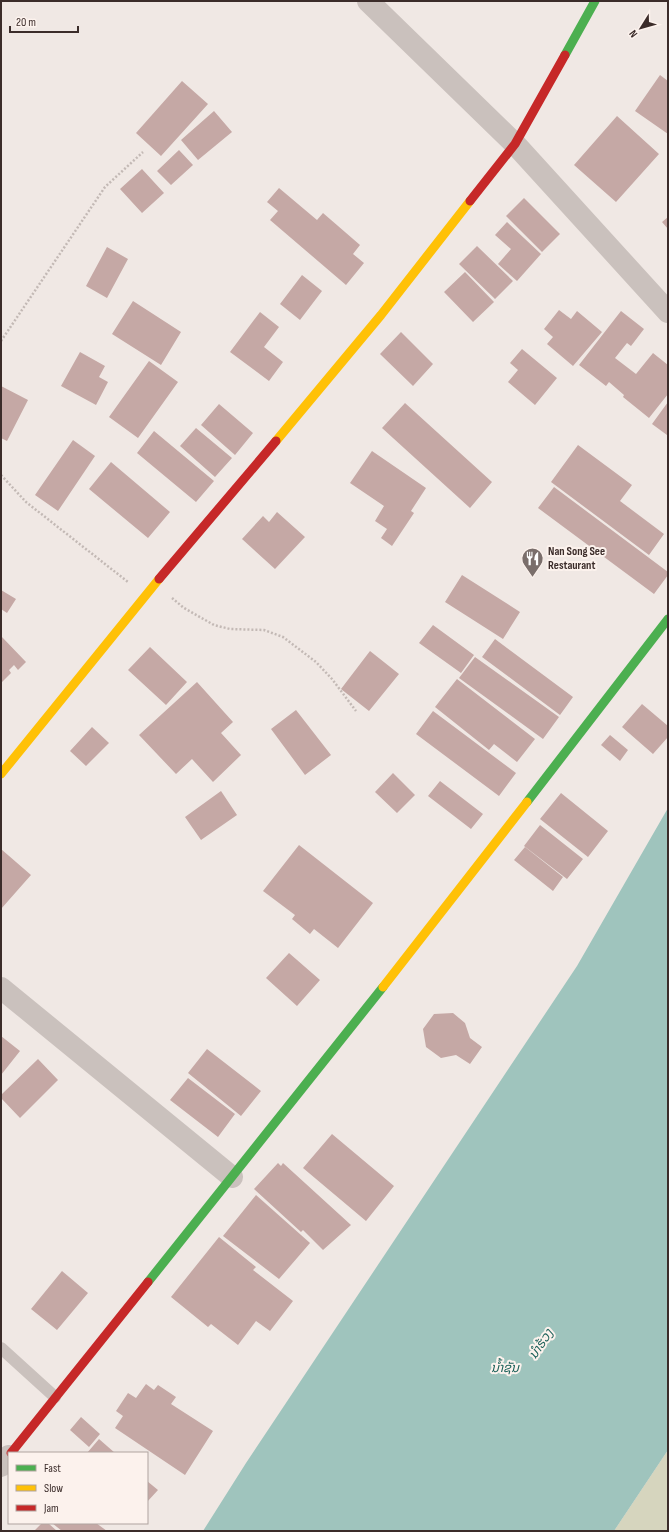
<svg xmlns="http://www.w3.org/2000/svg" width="669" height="1532" font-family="'Sofia Sans Condensed','Noto Sans Lao',sans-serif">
<rect width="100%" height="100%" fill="#f0e8e4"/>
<path fill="#d6d5be" d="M668 1450V1531H614Z"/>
<path fill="#9fc4bd" d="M668 808V1450L614 1531H203L246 1463 577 966Z"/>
<path fill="#c5a8a5" d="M660 75 668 81V134L635 111Z
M182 81 208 104 161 156 136 133Z
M214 111 232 132 198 160 181 140Z
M617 116 659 154 616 202 574 165Z
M179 150 193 165 171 185 157 171Z
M142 169 164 193 142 213 120 189Z
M279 188 317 220 323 213 360 245 353 254 364 263 346 285 270 220 278 211 267 202Z
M524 198 560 234 542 252 506 216Z
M668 217V229L662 222Z
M507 222 541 254 517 281 498 264 511 249 495 235Z
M477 246 513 281 495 299 459 264Z
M107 247 128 259 107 298 86 286Z
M465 272 494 302 473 322 444 292Z
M302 275 322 291 300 320 280 304Z
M133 301 181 332 161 365 112 334Z
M559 310 571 319 577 311 602 332 573 366 547 344 553 337 544 329Z
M621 311 644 329 631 346 627 343 615 358 636 374 653 353 668 365V394L649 418 623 397 624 395 609 382 606 386 579 365Z
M260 312 279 327 264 347 283 362 269 381 230 352Z
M401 332 433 364 413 386 380 354Z
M522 349 557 378 535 405 508 382 518 370 510 363Z
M80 352 105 366 99 377 108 382 96 405 61 386Z
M149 361 178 382 138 438 109 417Z
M1 386 28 400 7 441 1 438Z
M668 402V434L667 435 652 424Z
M405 403 492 482 470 508 382 428Z
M219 404 253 433 235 455 201 425Z
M196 428 232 458 215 477 180 446Z
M154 431 214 481 196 502 137 453Z
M73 440 95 456 58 511 35 495Z
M578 445 632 485 620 501 664 534 649 555 551 482Z
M372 451 426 488 411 511 414 513 392 546 381 538 387 529 375 521 384 506 350 483Z
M111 462 170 512 148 538 89 489Z
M554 487 668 572V575L654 594 538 508Z
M277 512 305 537 275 569 242 539 263 516 269 522Z
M462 575 520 612 503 639 445 602Z
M1 590 16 599 7 613 1 609Z
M433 625 474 655 461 673 419 643Z
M1 636 26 662 18 670 14 665 9 670 11 673 2 682 1 681Z
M495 639 573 697 560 715 482 657Z
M150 647 187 682 166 705 128 670Z
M370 651 399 674 369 711 341 689Z
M475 657 559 717 543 739 459 678Z
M457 679 535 739 517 762 494 744 489 750 435 707Z
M197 682 233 722 221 733 241 755 213 782 192 759 176 774 139 735Z
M642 704 668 726V737L653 754 622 727Z
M296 710 331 755 305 775 271 729Z
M433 711 516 773 499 796 416 734Z
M92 727 109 743 86 766 70 751Z
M610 735 628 750 620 761 601 745Z
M393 773 415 795 397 813 375 792Z
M440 781 483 814 471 829 428 796Z
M221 791 237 815 201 840 185 817Z
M561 793 608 831 588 857 540 819Z
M540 825 583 859 567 879 524 846Z
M299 845 373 903 338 948 314 929 310 934 292 919 295 915 263 891Z
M525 847 563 877 553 891 514 860Z
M1 849 31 875 1 909Z
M289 953 320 980 297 1006 266 978Z
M453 1013 465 1023 470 1038 482 1047 470 1064 456 1055 441 1058 426 1047 423 1029 434 1014Z
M1 1036 20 1051 1 1075Z
M207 1049 261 1091 241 1116 188 1073Z
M38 1059 58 1080 20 1118 1 1098V1095Z
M188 1078 235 1114 218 1137 170 1100Z
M332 1134 394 1186 366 1221 303 1168Z
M278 1163 281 1166 283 1163 351 1225 323 1250 303 1230 301 1232 254 1189Z
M256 1195 310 1243 279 1279 223 1236Z
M219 1237 256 1267 253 1270 293 1301 270 1331 256 1321 238 1345 211 1324 208 1327 171 1297Z
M62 1271 88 1293 57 1330 31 1309Z
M146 1384 154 1390 158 1385 176 1397 171 1404 213 1431 185 1475 115 1428 123 1416 116 1411 128 1393 136 1398Z
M81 1417 100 1434 89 1447 70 1430Z
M99 1439 115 1453H87Z
M147 1481 158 1490 147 1502Z
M42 1523H48L57 1531H34Z
M52 1523H96L107 1531H62Z"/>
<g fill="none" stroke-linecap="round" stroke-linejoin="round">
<path stroke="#c3b9b5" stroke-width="2.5" stroke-dasharray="2 2" stroke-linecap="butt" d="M1 341 105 187 143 152
M1 475 26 502 128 582
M172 598 184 608 214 625 230 629 264 630 283 637 316 662 332 679 356 711"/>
<path stroke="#cac1bd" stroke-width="12" d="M1 1348 55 1397"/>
<path stroke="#cac1bd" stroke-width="22" d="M368 1 515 144 668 312
M1 988 232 1177
M1 1466 9 1456"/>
<path stroke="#4caf50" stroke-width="9" d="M565 55 595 1
M527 802 668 619
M148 1282 383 987"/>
<path stroke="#ffc107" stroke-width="9" d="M276 441 381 315 470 201
M1 774 159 579
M383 987 527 802"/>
<path stroke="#c62828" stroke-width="9" d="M470 201 515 144 565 55
M159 579 276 441
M11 1453 148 1282"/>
</g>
<defs>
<symbol id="restaurant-pin" viewBox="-11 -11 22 30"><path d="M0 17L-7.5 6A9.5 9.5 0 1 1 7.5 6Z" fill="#7a6e6b" stroke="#fcf2ed"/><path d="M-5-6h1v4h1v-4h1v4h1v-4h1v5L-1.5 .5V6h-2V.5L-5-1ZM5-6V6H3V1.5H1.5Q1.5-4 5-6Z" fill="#fff"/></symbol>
</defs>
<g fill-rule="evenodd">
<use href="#restaurant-pin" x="520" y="546" width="25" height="34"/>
</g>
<g text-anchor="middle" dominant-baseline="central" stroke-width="4" stroke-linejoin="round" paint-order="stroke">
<g font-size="12" font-weight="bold" fill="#3b2c2a" stroke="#fcf2ed" text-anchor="start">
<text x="548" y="551">Nan Song See<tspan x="548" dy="14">Restaurant</tspan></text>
</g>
<g font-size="13" font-style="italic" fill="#1b6159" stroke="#fcf2ed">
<text transform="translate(541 1344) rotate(-56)">ນຳ້ຮວງ</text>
<text x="505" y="1368">ນ້ຳຊັນ</text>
</g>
</g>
<rect width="669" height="1532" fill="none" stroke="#3b2c2a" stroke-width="4"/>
<rect x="8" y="1452" width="140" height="72" fill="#fcf2ed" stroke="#afa39f"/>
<rect x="16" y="1465" width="20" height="6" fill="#4caf50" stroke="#afa39f"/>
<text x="44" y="1472" font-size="12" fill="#3b2c2a">Fast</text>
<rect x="16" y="1485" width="20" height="6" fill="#ffc107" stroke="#afa39f"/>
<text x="44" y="1492" font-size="12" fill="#3b2c2a">Slow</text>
<rect x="16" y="1505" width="20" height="6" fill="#c62828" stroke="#afa39f"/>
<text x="44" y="1512" font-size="12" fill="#3b2c2a">Jam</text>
<g transform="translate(641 28) rotate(233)" stroke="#fcf2ed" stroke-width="3" paint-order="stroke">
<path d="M0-3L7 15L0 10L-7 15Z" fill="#3b2c2a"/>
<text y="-6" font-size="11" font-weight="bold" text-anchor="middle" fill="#3b2c2a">N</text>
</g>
<path d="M10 26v6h68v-6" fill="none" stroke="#3b2c2a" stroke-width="2"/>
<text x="16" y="26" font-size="12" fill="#3b2c2a" stroke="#fcf2ed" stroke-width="3" paint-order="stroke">20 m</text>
</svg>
